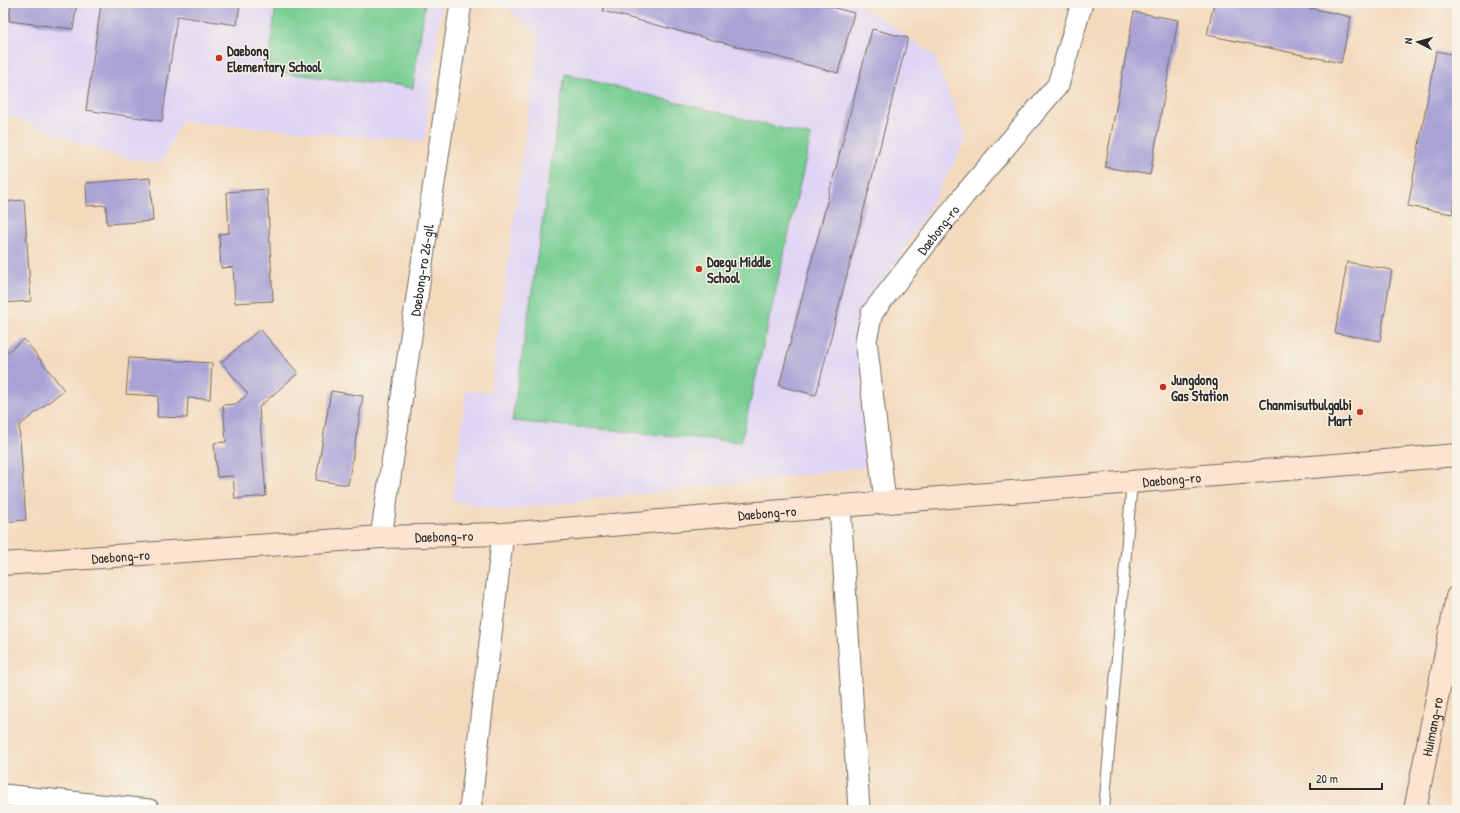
<svg xmlns="http://www.w3.org/2000/svg" width="1460" height="813" font-family="'Patrick Hand',sans-serif">
<rect width="100%" height="100%" fill="#f7f3e8"/>
<filter id="ink" filterUnits="userSpaceOnUse"><feTurbulence type="fractalNoise" baseFrequency=".025" numOctaves="2"/><feDisplacementMap in="SourceGraphic" scale="8" xChannelSelector="R" yChannelSelector="G"/><feConvolveMatrix kernelMatrix="1 2 1 2 8 2 1 2 1" color-interpolation-filters="sRGB"/></filter>
<filter id="wash" filterUnits="userSpaceOnUse"><feTurbulence type="fractalNoise" baseFrequency=".012" numOctaves="4" result="noise"/><feDisplacementMap in="SourceGraphic" scale="16" xChannelSelector="R" yChannelSelector="G"/><feGaussianBlur stdDeviation="0.9" result="paint"/><feColorMatrix in="noise" values="0 0 0 0 0 0 0 0 0 0 0 0 0 0 0 0 0 1.4 0 .05"/><feComposite in="paint" operator="in"/></filter>
<g filter="url(#wash)">
<rect width="100%" height="100%" fill="#f4dabd"/>
<path fill="#e0d4f4" d="M3 3H442L424 142 181 121 161 164 116 156 3 114Z
M502 3H851L865 8 934 55 967 139 925 215 858 322 867 467 504 510 452 501 466 391 490 392 539 35Z"/>
<path fill="#77cd92" stroke="#517c5e" d="M276 3H425L413 88 268 71Z
M565 74 811 136 741 442 512 421Z"/>
<g id="blocks">
<path fill="#a9a2d5" d="M11 3H77L73 29 9 21Z
M101 3H240L237 25 177 16 162 121 86 110Z
M605 3H816L854 13 838 73 603 11Z
M1214 3H1287L1351 17 1341 63 1207 35Z
M1134 12 1178 20 1150 175 1105 167Z
M872 29 908 38 816 395 779 386Z
M1436 51 1457 55V189L1452 214 1408 206Z
M150 178 153 221 107 224 106 205 87 206 86 183Z
M267 189 273 301 235 303 233 267 221 268 219 234 229 233 227 192Z
M24 200 31 301 3 303V202Z
M1347 262 1392 270 1380 341 1335 333Z
M260 329 298 373 259 407 266 496 235 499 233 476 217 477 214 443 226 442 223 405 236 404 248 394 221 362Z
M24 339 64 390 19 426 26 520 3 522V412H8L3 406V356Z
M129 358 212 363 210 399 188 398 187 418 157 417 158 396 126 394Z
M331 391 363 396 348 485 316 480Z"/>
</g>
</g>
<g filter="url(#ink)">
<use href="#blocks" fill-opacity="0" stroke="#71685e" stroke-width="1"/>
<g fill="none" stroke-linecap="round" stroke-linejoin="round">
<defs>
<path id="lane" d="M1104 810 1132 482"/>
<g id="street">
<path id="s1" d="M885 502 866 340 872 313 965 194 1058 85 1082 3"/>
<path d="M840 506 859 810"/>
<path id="s2" d="M381 537 461 3"/>
<path d="M3 795 149 810"/>
<path d="M470 810 503 534"/>
</g>
<g id="secondary">
<path id="s3" d="M3 564 381 537 503 534 1457 455"/>
<path id="s4" d="M1415 810 1457 597"/>
</g>
</defs>
<use href="#lane" stroke="#71685e" stroke-width="12"/>
<use href="#street" stroke="#71685e" stroke-width="23"/>
<use href="#secondary" stroke="#71685e" stroke-width="24"/>
<use href="#lane" stroke="#fff" stroke-width="10"/>
<use href="#street" stroke="#fff" stroke-width="21"/>
<use href="#secondary" stroke="#fde4d1" stroke-width="22"/>
</g>
</g>
<g fill="#c8321e" stroke="#f7f3e8" stroke-width="1.5">
<circle cx="219" cy="58" r="4"/>
<circle cx="699" cy="269" r="4"/>
<circle cx="1163" cy="387" r="4"/>
<circle cx="1360" cy="412" r="4"/>
</g>
<g text-anchor="middle" dominant-baseline="central" stroke-width="3" stroke-linejoin="round" paint-order="stroke">
<g font-size="14" font-weight="bold" fill="#2b2b2b" stroke="#f7f3e8" text-anchor="start">
<text x="227" y="50">Daebong<tspan x="227" dy="16">Elementary School</tspan></text>
<text x="707" y="261">Daegu Middle<tspan x="707" dy="16">School</tspan></text>
<text x="1171" y="379">Jungdong<tspan x="1171" dy="16">Gas Station</tspan></text>
<text x="1352" y="404" text-anchor="end">Chanmisutbulgalbi<tspan x="1352" dy="16">Mart</tspan></text>
</g>
<g font-size="14" fill="#2b2b2b" stroke="#f7f3e8">
<text stroke="none"><textPath href="#s1" startOffset="297">Daebong-ro</textPath></text>
<text stroke="none"><textPath href="#s2" startOffset="270">Daebong-ro 26-gil</textPath></text>
<text stroke="none"><textPath href="#s3" startOffset="1172">Daebong-ro</textPath></text>
<text stroke="none"><textPath href="#s3" startOffset="766">Daebong-ro</textPath></text>
<text stroke="none"><textPath href="#s3" startOffset="442">Daebong-ro</textPath></text>
<text stroke="none"><textPath href="#s3" startOffset="118">Daebong-ro</textPath></text>
<text stroke="none"><textPath href="#s4" startOffset="85">Huimang-ro</textPath></text>
</g>
</g>
<rect width="1460" height="813" fill="none" stroke="#f7f3e8" stroke-width="16"/>
<g transform="translate(1418 42) rotate(276)" stroke="#f7f3e8" stroke-width="3" paint-order="stroke">
<path d="M0-3L7 15L0 10L-7 15Z" fill="#2b2b2b"/>
<text y="-6" font-size="11" font-weight="bold" text-anchor="middle" fill="#2b2b2b">N</text>
</g>
<path d="M1310 783v6h72v-6" fill="none" stroke="#2b2b2b" stroke-width="2"/>
<text x="1316" y="783" font-size="12" fill="#2b2b2b" stroke="#f7f3e8" stroke-width="3" paint-order="stroke">20 m</text>
</svg>
